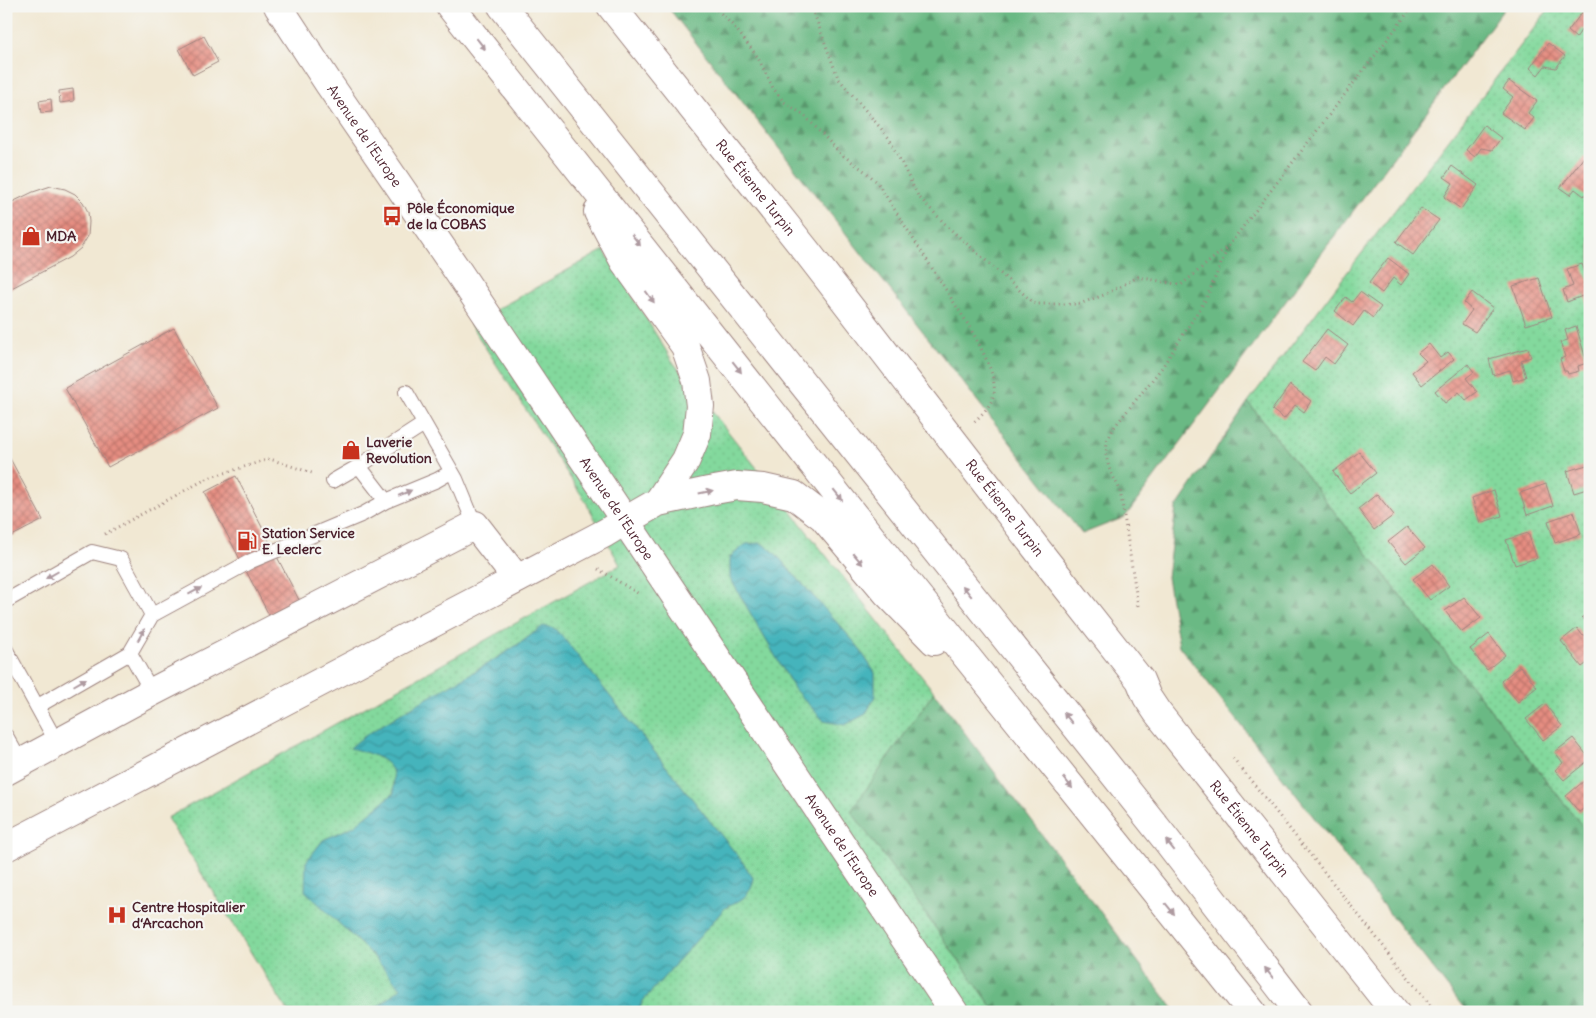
<svg xmlns="http://www.w3.org/2000/svg" width="1596" height="1018" font-family="Delius,sans-serif">
<defs>
<pattern id="grass-dots" width="8" height="8" patternUnits="userSpaceOnUse" patternTransform="scale(1.25)"><rect width="8" height="8" fill="#83d99d"/><path d="M2 2h.1M6 6h.1" fill="none" stroke="#73ba87" stroke-width="1.8" stroke-linecap="round"/></pattern>
<pattern id="forest-firs" width="22" height="20" patternUnits="userSpaceOnUse" patternTransform="scale(1.25)"><rect width="22" height="20" fill="#6ab984"/><path d="M5 1l3.5 6h-7zM16 11l3.5 6h-7z" fill="#59966c"/></pattern>
<pattern id="water-waves" width="16" height="10" patternUnits="userSpaceOnUse" patternTransform="scale(1.25)"><rect width="16" height="10" fill="#44b4bc"/><path d="M0 5q4-4 8 0t8 0" fill="none" stroke="#3b9299"/></pattern>
<pattern id="building-cross-hatch" width="8" height="8" patternUnits="userSpaceOnUse" patternTransform="scale(1.25)"><rect width="8" height="8" fill="#e58d81"/><path d="M0 0l8 8M0 8l8-8" fill="none" stroke="#bc736a"/></pattern>
</defs>
<rect width="100%" height="100%" fill="#f6f6f2"/>
<filter id="ink" filterUnits="userSpaceOnUse"><feTurbulence type="fractalNoise" baseFrequency=".02" numOctaves="2"/><feDisplacementMap in="SourceGraphic" scale="10" xChannelSelector="R" yChannelSelector="G"/><feConvolveMatrix kernelMatrix="1 2 1 2 8 2 1 2 1" color-interpolation-filters="sRGB"/></filter>
<filter id="wash" filterUnits="userSpaceOnUse"><feTurbulence type="fractalNoise" baseFrequency=".0096" numOctaves="4" result="noise"/><feDisplacementMap in="SourceGraphic" scale="20" xChannelSelector="R" yChannelSelector="G"/><feGaussianBlur stdDeviation="1.12" result="paint"/><feColorMatrix in="noise" values="0 0 0 0 0 0 0 0 0 0 0 0 0 0 0 0 0 1.4 0 .05"/><feComposite in="paint" operator="in"/></filter>
<g filter="url(#wash)">
<rect width="100%" height="100%" fill="#f1e8d3"/>
<path fill="url(#grass-dots)" stroke="#667c64" d="M1551 6H1590V836L1248 402Z
M604 250 673 362 934 692 852 811 996 1012H288L167 818 620 565 586 502 470 324Z"/>
<path fill="url(#forest-firs)" stroke="#5a6c58" d="M667 6H1506L1125 517 1082 534Z
M1248 402 1590 836V1012H1467L1179 646 1167 577 1176 508Z
M934 692 1176 1012H996L851 811Z"/>
<path fill="url(#water-waves)" stroke="#476a74" d="M761 543 773 551 857 645 875 673V696L866 714 845 725 824 721 795 690 730 578V557L746 544Z
M543 626 554 628 566 641 741 860 754 879C748 899 742 899 725 908L642 1002 639 1012H367L383 1003 401 988 372 955 305 891 306 862 323 840 354 826 394 793C393 787 394 779 393 773 389 757 364 752 350 748 365 734 383 725 400 714 448 685 499 661 543 626Z"/>
<g id="blocks">
<path fill="url(#building-cross-hatch)" d="M1586 7 1590 10V31L1582 29 1576 38 1568 31Z
M204 36 218 62 193 75 179 49Z
M1548 43 1565 56 1556 68 1545 66 1538 75 1530 68Z
M1509 81 1537 101 1528 113 1534 118 1525 130 1501 113 1513 97 1503 89Z
M73 89 74 101 60 103 59 91Z
M51 99 52 112 41 113 39 101Z
M1484 125 1501 138 1492 150 1481 148 1475 157 1466 150Z
M1584 157 1590 161V188L1584 196 1575 189 1570 195 1560 188Z
M1452 166 1478 185 1461 209 1444 197 1453 183 1444 177Z
M51 186 65 189 75 194 83 202 88 212 89 222 88 236 81 248 70 257 6 291V205L33 192Z
M1421 208 1439 220 1413 255 1396 242Z
M1388 258 1409 274 1401 285 1393 278 1382 293 1369 283Z
M1582 264 1590 284V304L1588 305 1585 295 1567 302 1563 290 1573 286 1567 269Z
M1539 278 1552 317 1526 325 1513 286Z
M1360 292 1381 307 1373 318 1364 311 1353 326 1335 311 1346 297 1352 302Z
M1472 292 1493 308 1475 332 1462 324 1472 310 1464 303Z
M1576 326 1587 363 1578 366 1579 371 1568 374 1567 371H1564L1560 359 1565 357 1560 342 1568 340 1565 330Z
M174 328 218 408 108 467 65 388Z
M1327 329 1348 345 1334 364 1325 357 1315 371 1302 362Z
M1429 344 1440 358 1448 352 1454 359 1422 385 1412 372 1426 361 1418 353Z
M1528 348 1531 357 1521 360 1526 377 1513 381 1510 370 1493 375 1489 359Z
M1468 364 1474 372 1466 378 1477 392 1466 400 1459 392 1445 403 1435 391Z
M1290 385 1311 401 1304 412 1295 405 1284 419 1272 410Z
M6 451 43 520 6 539Z
M1359 452 1376 473 1350 493 1333 472Z
M1590 464V488L1574 493 1567 471Z
M236 476 299 600 269 615 205 492Z
M1546 484 1553 506 1527 515 1520 493Z
M1494 490 1502 516 1480 523 1472 498Z
M1377 494 1394 515 1374 530 1358 509Z
M1574 512 1581 534 1555 543 1548 521Z
M1407 527 1425 548 1406 563 1388 542Z
M1528 533 1537 558 1515 565 1506 540Z
M1433 564 1449 586 1430 600 1413 579Z
M1464 597 1481 618 1462 632 1445 611Z
M1590 611V627L1582 617Z
M1577 628 1583 636 1590 632V661L1582 667 1561 641Z
M1489 634 1505 655 1487 670 1470 649Z
M1520 666 1537 687 1518 702 1501 681Z
M1545 704 1562 726 1543 740 1526 719Z
M1573 738 1590 759 1564 780 1555 770 1563 763 1555 752Z
M1590 776V804L1579 812 1566 796Z"/>
</g>
</g>
<g filter="url(#ink)">
<use href="#blocks" fill-opacity="0" stroke="#9e847f" stroke-width="1"/>
<g fill="none" stroke-linecap="round" stroke-linejoin="round">
<defs>
<path id="service" d="M406 392 456 479 475 525
M359 466 386 501
M333 481 359 466 424 424
M6 601 92 552 121 559 152 615 130 653 152 692
M152 615 251 561 363 514 386 501 437 480 451 472
M6 650 57 743
M38 706 130 653
M6 736 21 763"/>
<g id="minor">
<path id="s1" d="M278 6 329 84 459 273 954 1012"/>
<path id="s2" d="M611 6 808 253 1046 561 1140 680 1147 697 1157 712 1395 1012"/>
<path d="M6 771 152 692 475 525 517 579"/>
<path d="M6 847 605 533 625 521"/>
</g>
<path id="trunk" d="M450 6 905 580 1252 1012
M502 6 1164 837 1299 1012
M598 212 624 261 685 346 697 381 700 406 697 434 686 460 658 502
M625 521 658 502 709 491 737 486 763 488 794 495 823 517 887 593 934 641"/>
</defs>
<use href="#service" stroke="#9e847f" stroke-width="16"/>
<use href="#minor" stroke="#9e847f" stroke-width="30"/>
<use href="#trunk" stroke="#9e847f" stroke-width="30"/>
<path stroke="#9e847f" stroke-width="3" stroke-dasharray="1 4" stroke-linecap="butt" d="M714 6 736 29 757 56 773 88 784 102 804 115 841 154 866 172 877 182 969 326C978 342 997 375 994 393 992 405 982 414 974 422
M808 6 815 16 838 78 889 138 918 196 949 228 1035 304H1079L1104 295 1138 277 1181 285 1228 246
M105 534 208 478 270 459 315 474
M598 569 639 594
M1138 606 1120 490 1109 468 1106 455 1107 441 1115 426 1161 369 1206 299 1229 245 1413 6
M1233 758 1436 1012"/>
<use href="#service" stroke="#fff" stroke-width="14"/>
<use href="#minor" stroke="#fff" stroke-width="28"/>
<use href="#trunk" stroke="#fff" stroke-width="28"/>
</g>
<defs><path id="oneway-solid" d="M-6-.8H1V-3.2L6.5 0L1 3.2V.8H-6Z" transform="scale(1.25)"/></defs>
<g fill="#ae9aa0">
<use href="#oneway-solid" transform="translate(481 44) rotate(52)"/>
<use href="#oneway-solid" transform="translate(636 240) rotate(52)"/>
<use href="#oneway-solid" transform="translate(650 297) rotate(54)"/>
<use href="#oneway-solid" transform="translate(737 367) rotate(52)"/>
<use href="#oneway-solid" transform="translate(706 492) rotate(-12)"/>
<use href="#oneway-solid" transform="translate(405 493) rotate(-23)"/>
<use href="#oneway-solid" transform="translate(838 495) rotate(52)"/>
<use href="#oneway-solid" transform="translate(858 559) rotate(50)"/>
<use href="#oneway-solid" transform="translate(52 575) rotate(150)"/>
<use href="#oneway-solid" transform="translate(195 591) rotate(-28)"/>
<use href="#oneway-solid" transform="translate(967 591) rotate(-129)"/>
<use href="#oneway-solid" transform="translate(141 635) rotate(-61)"/>
<use href="#oneway-solid" transform="translate(80 682) rotate(-30)"/>
<use href="#oneway-solid" transform="translate(1068 718) rotate(-129)"/>
<use href="#oneway-solid" transform="translate(1068 783) rotate(51)"/>
<use href="#oneway-solid" transform="translate(1170 845) rotate(-128)"/>
<use href="#oneway-solid" transform="translate(1170 909) rotate(51)"/>
<use href="#oneway-solid" transform="translate(1269 973) rotate(-128)"/>
</g>
</g>
<defs>
<symbol id="bus-bare" viewBox="-9 -9 18 18"><path d="M-5-6H5V4H4V6H2V4H-2V6H-4V4H-5ZM-3.5-4V0h7V-4ZM-3.5 1.2v1.5H-2V1.2ZM2 1.2v1.5H3.5V1.2Z" fill="#c8321e" stroke="#f6f6f2" stroke-width="2.5" paint-order="stroke"/></symbol>
<symbol id="shop-bare" viewBox="-9 -9 18 18"><path d="M-5-2.5h2.3a2.7 3.5 0 0 1 5.4 0H5L5.5 6h-11ZM-1.5-2.5h3a1.5 2.3 0 0 0-3 0Z" fill="#c8321e" stroke="#f6f6f2" stroke-width="2.5" paint-order="stroke"/></symbol>
<symbol id="fuel-bare" viewBox="-9 -9 18 18"><path d="M-5.5-6h7V0h2V4h1.3V-2.5L3-4.5l.8-.8L6-3V5H2.5V1h-1V6h-7ZM-4.2-4.7v3.2H.2V-4.7Z" fill="#c8321e" stroke="#f6f6f2" stroke-width="2.5" paint-order="stroke"/></symbol>
<symbol id="hospital-bare" viewBox="-9 -9 18 18"><path d="M-5-5h3v3.5h4V-5h3V5h-3V1.5h-4V5h-3Z" fill="#c8321e" stroke="#f6f6f2" stroke-width="2.5" paint-order="stroke"/></symbol>
</defs>
<g fill-rule="evenodd">
<use href="#bus-bare" x="378" y="202" width="28" height="28"/>
<use href="#shop-bare" x="17" y="222" width="28" height="28"/>
<use href="#shop-bare" x="337" y="436" width="28" height="28"/>
<use href="#fuel-bare" x="233" y="527" width="28" height="28"/>
<use href="#hospital-bare" x="103" y="901" width="28" height="28"/>
</g>
<g text-anchor="middle" dominant-baseline="central" stroke-width="4.5" stroke-linejoin="round" paint-order="stroke">
<g font-size="14" fill="#4a1f2b" stroke="#f6f6f2">
<text stroke="none"><textPath href="#s1" startOffset="156">Avenue de l'Europe</textPath></text>
<text stroke="none"><textPath href="#s2" startOffset="232">Rue Étienne Turpin</textPath></text>
<text stroke="none"><textPath href="#s1" startOffset="606">Avenue de l'Europe</textPath></text>
<text stroke="none"><textPath href="#s2" startOffset="638">Rue Étienne Turpin</textPath></text>
<text stroke="none"><textPath href="#s2" startOffset="1042">Rue Étienne Turpin</textPath></text>
<text stroke="none"><textPath href="#s1" startOffset="1011">Avenue de l'Europe</textPath></text>
</g>
<g font-size="14" font-weight="bold" fill="#4a1f2b" stroke="#f6f6f2" text-anchor="start">
<text x="407" y="208">Pôle Économique<tspan x="407" dy="16">de la COBAS</tspan></text>
<text x="46" y="236">MDA</text>
<text x="366" y="442">Laverie<tspan x="366" dy="16">Revolution</tspan></text>
<text x="262" y="533">Station Service<tspan x="262" dy="16">E. Leclerc</tspan></text>
<text x="132" y="907">Centre Hospitalier<tspan x="132" dy="16">d‘Arcachon</tspan></text>
</g>
</g>
<rect width="1596" height="1018" fill="none" stroke="#f6f6f2" stroke-width="25"/>
</svg>
